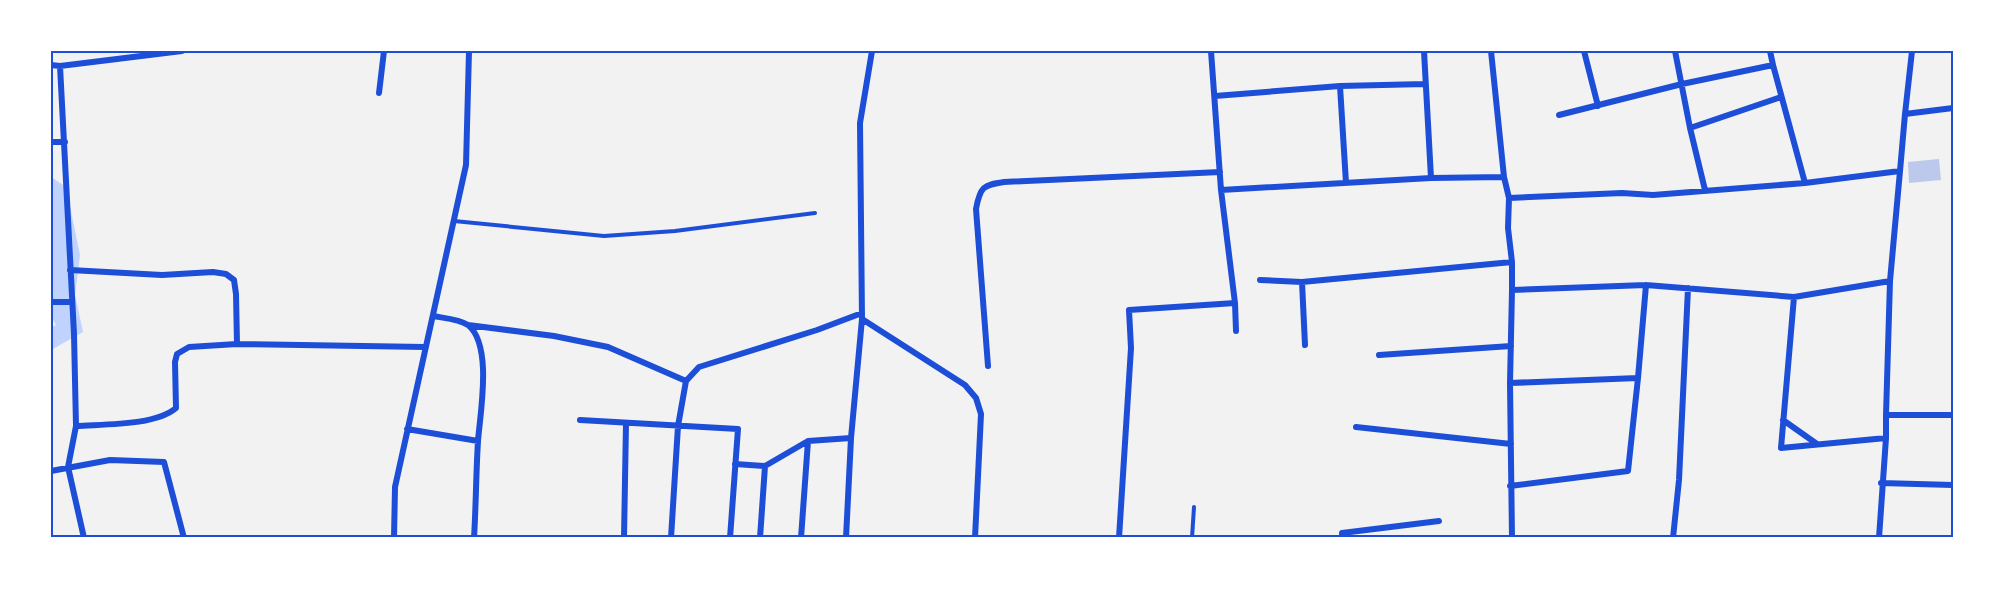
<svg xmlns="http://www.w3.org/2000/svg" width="2004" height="589" font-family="'Times New Roman',serif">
<rect width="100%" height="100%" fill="#f2f2f2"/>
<path fill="#bfd3fe" d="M51 177 66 187 80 255 75 295 83 332 51 350V328L56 325 51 316Z"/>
<path fill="#bdc9ec" d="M1939 159 1941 180 1909 183 1908 162Z"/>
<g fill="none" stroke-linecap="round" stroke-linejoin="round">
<path stroke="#1d4ed8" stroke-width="4" d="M454 221 604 236 675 231 815 213
M1192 538 1194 507"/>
<path stroke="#1d4ed8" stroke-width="6" d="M1211 51 1221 190 1235 303 1236 331
M1424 51 1431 178
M1491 51 1504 177
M1584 51 1598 106
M1675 51 1690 128
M51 65 60 66 182 51
M1773 65 1805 183
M60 66 74 334 76 426 68 467 84 538
M1340 86 1346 183
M379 93 384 51
M1215 96 1340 86 1425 84
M1905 114 1912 51
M1559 115 1682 84 1773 65 1770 51
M51 142H65
M1900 171 1890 281 1886 415H1953
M1221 190 1431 178 1504 177 1509 198 1622 193 1653 195 1805 183 1900 171 1905 114 1953 108
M1705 190 1690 128 1781 97
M1509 198 1508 228 1512 262
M70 270 162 275 213 272 226 274 234 280 236 294 237 344
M1260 280 1302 282 1512 262V290L1646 285 1794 297 1890 281
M1302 282 1305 345
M1512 290 1510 383 1512 538
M1794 297 1781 448 1886 438
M51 302H71
M433 316C443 318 459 319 468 325 493 345 480 414 478 441 476 473 476 506 474 538
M862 319 965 385 976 398 981 414 975 538
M468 325 554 336 608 347 686 381
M1379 355 1511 346
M988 366 976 209C980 187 983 185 1004 182L1220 172
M1638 378 1646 285
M1510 383 1638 378 1628 471 1510 486
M580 420 738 429 730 538
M1783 420 1817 444
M76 426C103 424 155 426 176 408L175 362 177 354 189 347 237 344 425 347
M1356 427 1511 444
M407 429 478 441
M735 464 765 466 808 441 851 438
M51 471 110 460 164 462 184 538
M1881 483 1953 485
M394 538 395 487 466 165 469 51
M624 538 626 423
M671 538 678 426 686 381 699 367 817 330 862 313
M760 538 765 466
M801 538 808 441
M846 538 851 438 862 319 860 123 872 51
M1119 538 1131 348 1129 310 1235 303
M1342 538V533L1439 521
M1673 538 1679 480 1688 288
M1879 538 1886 438V415"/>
</g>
<rect width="2004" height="589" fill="none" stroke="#ffffff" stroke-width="105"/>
<rect x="52" y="52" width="1900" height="484" fill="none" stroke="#1d4ed8" stroke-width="2"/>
</svg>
